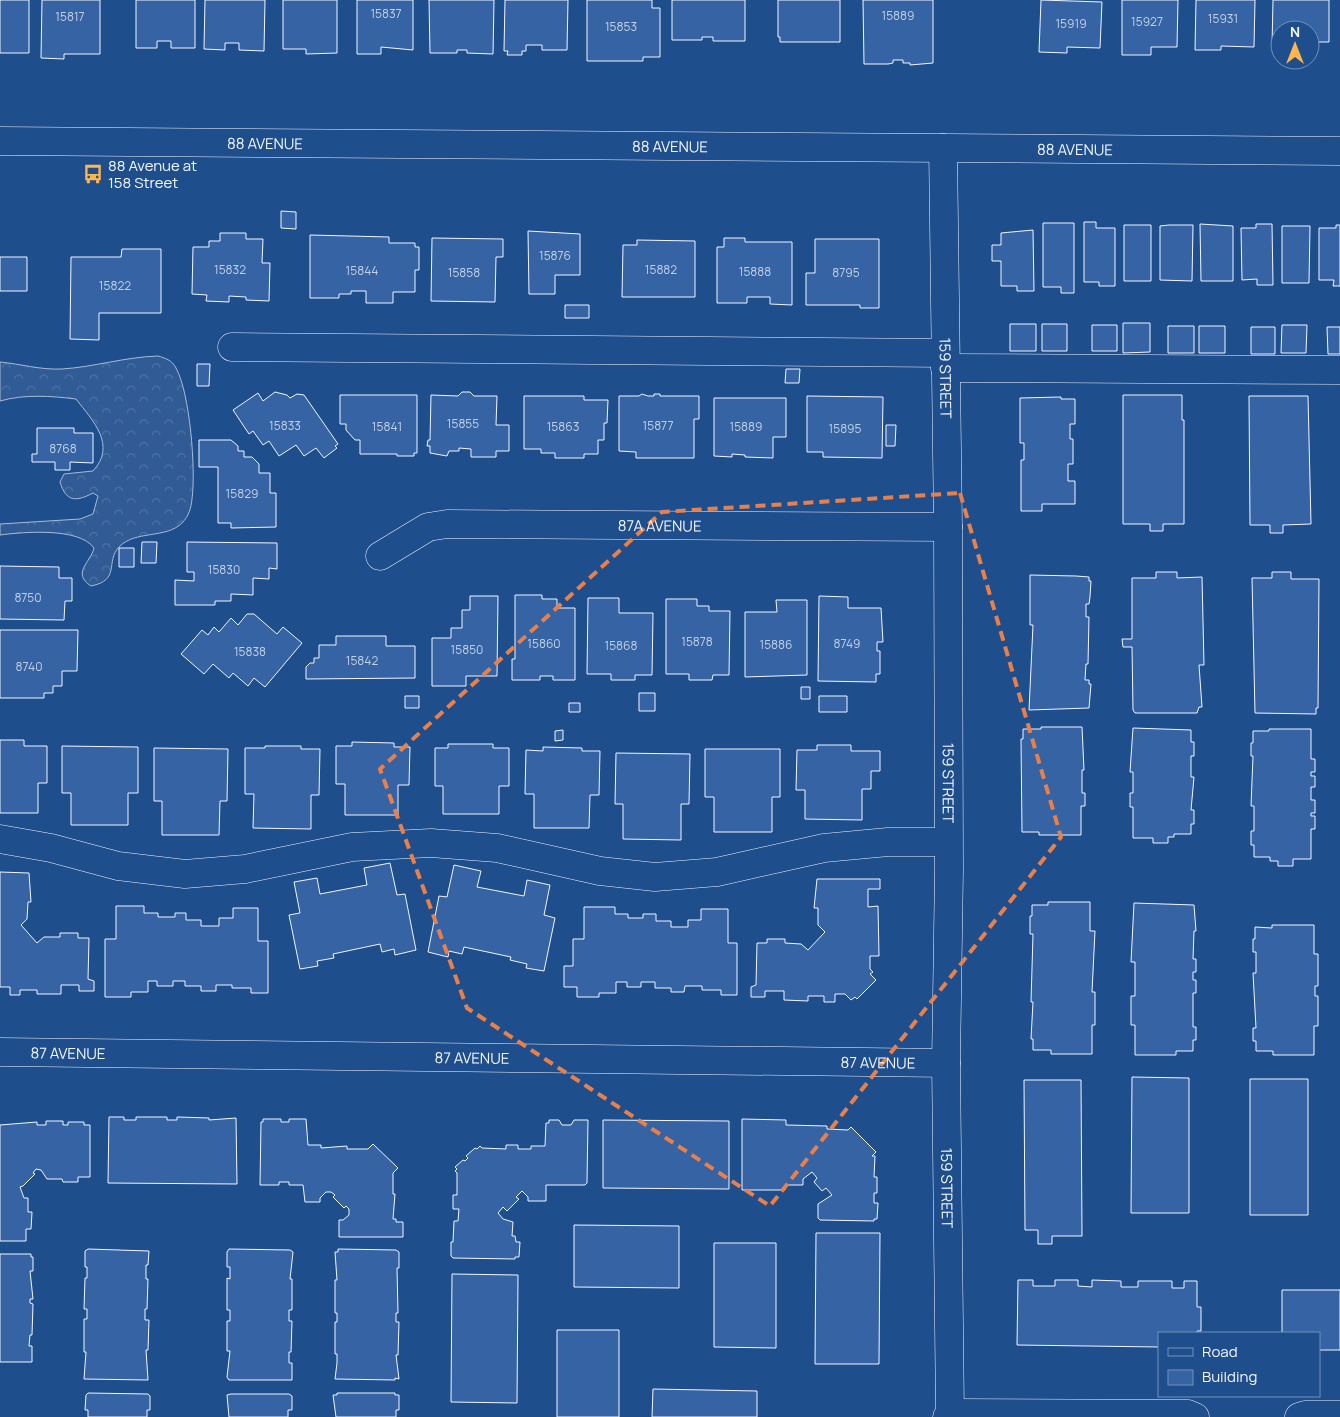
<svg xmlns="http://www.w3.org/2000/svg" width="1340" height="1417" font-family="Manrope,sans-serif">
<defs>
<pattern id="forest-crowns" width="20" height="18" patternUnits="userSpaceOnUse" patternTransform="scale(1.25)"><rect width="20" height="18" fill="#305b95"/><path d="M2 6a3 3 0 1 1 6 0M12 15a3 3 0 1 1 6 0" fill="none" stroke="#4e73a5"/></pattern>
</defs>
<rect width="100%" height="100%" fill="#1f4e8c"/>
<path fill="url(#forest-crowns)" stroke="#a8bbd7" d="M158 356C165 358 172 360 176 368 190 393 196 470 192 499 191 508 189 516 182 523 166 539 135 530 119 547 105 562 121 580 91 586 71 573 91 562 94 548 79 527 23 532 0 535V524L80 519 93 514 98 496 93 493C76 502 66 502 60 482L64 474 93 471C117 445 93 421 76 399 52 396 24 394 0 401V362C21 364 40 370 62 369 94 367 125 357 158 356Z"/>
<path fill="#3563a3" stroke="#f2f6ff" d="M0 0H29V53H0Z
M42 0H100V54H64V59L41 58Z
M136 0H195V48H171V41H157V48H136Z
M205 0H265L264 51 239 50V43H225V50L204 49Z
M283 0H337V53L306 54V49H283Z
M357 0H413V50L381 47V54H357Z
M429 0H494L493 54 467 53V50H457V53H430Z
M505 0H568L567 50H542V45H526V51H522V55H507L508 51H504Z
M587 0H652V8H660V57H643V61H587Z
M672 0H745V41H713V37H702V40H672Z
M778 0H840V42H780V37H778Z
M863 0H933V63L910 65V63H903V60H893V63L888 64H864Z
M1041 0 1102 2 1100 48 1067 47V53L1039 52Z
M1122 0H1178L1177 47H1151V55H1122Z
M1196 0H1255L1254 47 1221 46V50H1195Z
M1273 0H1329V42H1310V30H1280V51H1276L1272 46Z
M281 211 296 212V229L281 228Z
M1084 222H1096V228H1115V286H1099V282H1084Z
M1043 223H1074V293H1061V287H1043Z
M1200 224 1233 226V281H1201Z
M1256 224H1272L1273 285H1257V279L1242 280 1241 228H1256Z
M1124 225H1151V281H1124Z
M1169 225H1193L1192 281 1160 280V226Z
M1336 225H1340V286H1333L1334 280H1319V228H1336Z
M1282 226H1310L1309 283H1282Z
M1033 230 1034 291H1017V286H1001V261H992V245H1001V233Z
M528 231 580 234V275H555V294H529Z
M220 233H246V239H263L262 263H270L269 301 246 300V297L229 296V302L206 301 207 295 192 294 193 247H209V241H220Z
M310 235 389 237V243H415V247H419V270H415V292H393V303H366V291H351V294H339V298H310Z
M432 238 503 239V257H496L495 302 431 301Z
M724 238H745V242H792V305L770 304V297H747V303H717V247H724Z
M815 239H879V308H860V305H806V273H815Z
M637 240 695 241V297H622L623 245H637Z
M122 249H161V313H99V340L70 339 71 257H121Z
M0 257H27V291H0Z
M565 305H589V318H565Z
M1123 323H1150V352L1123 353Z
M1010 324H1036V351H1010Z
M1042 324H1067V351H1042Z
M1092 325H1117V351H1092Z
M1282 325H1307L1306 353H1281Z
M1168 326H1194V353H1168Z
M1199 326H1225V353H1199Z
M1251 327H1275V354H1251Z
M1327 327H1340V354H1328Z
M197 364H210L209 386H197Z
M786 369H800L799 383H785Z
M275 392 287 395 290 398 297 394 304 395 338 444 335 446 337 448 324 458 316 448 304 456 296 445 279 456 269 441 263 445 253 431 249 434 233 410 258 393 263 401Z
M462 392H470L474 396H497L496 425H509V451H496V457H471V449L459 448V451H449L447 456 430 453V446H427L428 440H430L431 395 458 396Z
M642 394 648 396H654V394H660V396H699V419H694V458H636V452L619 451V396H639Z
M340 395H417V453H414V456H397V454H360V440H355L346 430V424H340Z
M1123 395H1182V420H1184V524H1163V531H1150V524H1123Z
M524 396H584V400H608L607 423H604V440H598V454H584V458H555V453H541V449H524Z
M807 396 883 397 882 458 823 457V452H807Z
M1249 396H1308L1311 524 1283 525V533H1270V525H1250Z
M1061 397V399H1075V424H1070V439H1073V464H1068V481H1075V504H1042V511H1021V460H1024V443H1020V398Z
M714 398H786V437H773V458L745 457V455L732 454V457L714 456Z
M886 425H896L895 446H886Z
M37 428H74V433H93V463L70 462V470H55V462H32V454H37Z
M199 440H231L238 446V451H244V457H252L259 464V473H270V493H276V527L231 528V523H218V467H199Z
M142 542H157L156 563H141Z
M187 542 277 543V569L269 568V579L253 578V595L231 594V601H215V605H175V580L194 581V572H187Z
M119 548H134V567H119Z
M0 566 59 567V578H72V601H65L64 620 0 619Z
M1156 572H1177V578L1202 577 1204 665H1199L1202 707H1199L1197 713H1135L1133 710 1132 647H1123L1122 639H1132V578H1156Z
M1272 572H1291V579H1319L1318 708H1316V714L1255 713 1252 578H1272Z
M1030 575 1076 576 1089 577V581H1091L1090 597 1089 604H1086V617H1089L1088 664H1086L1085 680H1089V684H1091L1089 708 1029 710 1033 625H1030Z
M515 595H542V599H557V608H575V680H553V676H540V680H512V659H515Z
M470 596H498L497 676H466V686H432V638H451V628H462V610H470Z
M819 596 848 597V608H881L883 642H877V651H880V674H876V682L818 681Z
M588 598H619V613H653L652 675H635V680H611V674H587Z
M666 599H697V606H709V611H730L729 675H713L712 680H689V674H666Z
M776 600H807V675L745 677V612H777Z
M247 614H254L277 634 283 627 302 643 265 687 254 678 248 686 233 673 229 678 213 664 204 674 181 654 202 630 208 635 214 627 219 632 231 618 238 625Z
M0 630H78L77 671H62V686H53V693H44V698H0Z
M336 636H386V646H415V678L306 679V667L310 663H314V658H319V645H336Z
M801 687H810V699H801Z
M639 693H655V711H639Z
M405 696H419V708H405Z
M819 696H847V712H819Z
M569 703H580V712H569Z
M1041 727H1082L1084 770H1082V793H1085V806H1081V835H1039V832H1022L1021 739H1023V729H1041Z
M1133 728 1191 730V742H1194V756H1191V777H1194L1191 810H1194V824H1191V834H1174V837H1168V843H1153V838H1133V807H1130V793H1133V772H1130Z
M1269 729H1311V759H1315V772H1311V776H1315V787H1311V800H1315V813H1311V816H1315V829H1311V859H1293V866H1278V861H1270V857H1254V845H1251V831H1254V806H1251L1253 756H1251V743H1253V731H1269Z
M563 730V740L555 741V731Z
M0 740H24V746H47V783H38V813H0Z
M352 742 394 743V747H410L409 785H398V815H345V784H336V746H352Z
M448 744H493V748H509V786H499V814H443V786H435V748H448Z
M817 745H851V751H880V771H871V789H862V820L805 819V790H796L797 750H817Z
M62 746 138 747V793H128V825H71V793H62Z
M265 746H301V749H320L319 795H311V829L253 828 254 794H245V748H265Z
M543 747 582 748V751H600L599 795H590L589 828H534V794H525L526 750 543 751Z
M154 748 228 749 227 801H220L219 835H162V801H154Z
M705 749H780V797H772V832H714V797H705Z
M616 753 690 754 689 804H681V840L623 839V804H615Z
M390 863 397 895 405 894 416 950 395 955 394 949 382 952 380 944 333 954 334 958 317 961 318 966 300 969 289 915 300 913 294 882 317 878 320 894 367 885 364 868Z
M454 865 481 871 477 887 524 896 527 880 550 885 544 915 555 918 544 971 526 968 527 964 510 960 511 957 464 947 462 954 449 951 448 957 428 952 439 896 447 897Z
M0 872 29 873 31 902H28L27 919 21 925 37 943 44 937H60V933H78V938H89L88 979 94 981V991H79V985H61V994H37V990H20V995H10V987H0Z
M817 879H880V889H868V907L878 906 879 956H870V969L873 972 870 974 876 980 857 999 855 997 851 1000 845 994H835V1002H824V996H808V1001L784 1000V991H765V997H751V987L756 985 757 943H767V939H785V943L801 944 808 950 825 932 818 925V908H814Z
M1048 902H1090V931H1095L1092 992H1095V1025H1092V1054H1051V1050H1033V1039H1031L1033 1002H1031L1033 934H1030V916H1032V905H1048Z
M1134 903 1194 905 1196 931H1194L1193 959H1196V972H1193V980H1196V993H1193V1027H1196V1040H1193V1051H1176V1055H1135V1025H1131V996H1135V962H1131Z
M116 906H144V913H158V917H175V913H186V920H201V926H219V918H233V908H258V941H268V993H251V988H232V985H216V991H201V986H185V981H173V986H157V981H148V992H131V997H105V939H116Z
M584 907H615V914H628V918H643V914H656V921H671V927H688V920H701V909H728V943H737V995H721V990H702V986H685L684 992H671V988H655V982H641V987H627V982H616V993H599V997H577V987H564V966H573V939H584Z
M1272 925H1314V954H1318V986H1315V996H1318V1026H1314V1055H1273V1051H1256V1041H1253V1028H1256L1253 973H1256V952H1253V939H1255V927L1272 928Z
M1132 1077 1189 1078V1213H1131Z
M1250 1079H1308V1215H1250Z
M1024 1080H1081L1082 1236H1052V1244H1038V1230H1025Z
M109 1117H124V1120H136V1117H167V1120H177V1117L209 1118V1120L236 1118 237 1184 108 1183Z
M263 1119H281V1122H289V1119H306L308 1145H321V1148L347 1146V1149H368L373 1144 398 1168 393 1173V1194H395L393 1219H396V1222H403V1237H339V1220H343L349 1215V1209L346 1206 344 1208 333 1197 335 1195 331 1192H326L320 1198V1202H305L303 1185H289V1182H279V1185H260L261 1122H263Z
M742 1119 786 1120V1125L827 1126V1129L848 1130 851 1127 876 1152 872 1156H875L874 1177H877V1193H874V1203H878L877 1219H874V1221L820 1220 818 1218V1204L832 1195 826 1188 822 1191 814 1182 817 1178 812 1172 803 1179V1185H785V1190H742Z
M549 1120H559L562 1125H571L574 1120H588L587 1183 585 1185H546V1201H528V1197L522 1191 516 1197 519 1199 507 1211 503 1207 498 1213 503 1219 513 1222 512 1236H515L516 1242H520L519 1257H515V1259L453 1258 451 1256V1242H453L454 1221H458L459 1209H453V1195H457V1173L455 1171 457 1169 455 1167 463 1160 465 1161 468 1158 466 1156 475 1148 477 1149 480 1146 482 1148 506 1149V1145H518V1149H531V1146H545L546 1123H549Z
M603 1120 729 1121V1189L603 1188Z
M46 1121H63V1125H68V1122H84V1125H90V1177H78V1182H63L62 1179H47L41 1170 36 1169 33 1173 35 1174 23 1186 20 1187 24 1198H28V1212H32L31 1229H26V1241H0V1125L37 1122V1125H46Z
M574 1225 679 1226V1288L574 1287Z
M816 1233H880L879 1364H815Z
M714 1243H776V1348L714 1347Z
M88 1249 149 1251 148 1265H146V1279H148L147 1309H145V1320H149L148 1350H146L148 1380 84 1379 86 1352H84V1319H87V1309H84L85 1278H87V1267H85V1251Z
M229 1249 290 1250 293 1252 290 1279H292V1310H289V1321H292L291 1352H289V1363H292V1380H229L227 1377 230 1351H227V1321H230V1310H227V1278L230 1279V1267H227V1252Z
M338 1249 396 1250 399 1252V1268H397L398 1313H396V1322H399L398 1355H396L399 1379 395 1378V1380L335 1379 337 1363V1354H335V1322H337V1313H335V1280H337L335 1252H338Z
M0 1254H31V1257H33V1271H30L33 1299H30V1303L33 1304 32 1335H30L29 1346H32V1362H0Z
M452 1274 518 1275 517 1403 451 1402Z
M1018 1280H1033V1286H1055V1280H1078V1286L1092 1287V1280L1121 1281V1287H1138V1281H1172V1288H1184V1281H1197V1307H1201V1331H1197V1333H1159V1347L1017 1345Z
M1282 1290H1340V1350H1319V1333H1282Z
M557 1330H619V1417H557Z
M653 1389 757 1391V1417H652Z
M88 1393 148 1394 150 1396V1410H147V1417H88V1410H85L86 1395Z
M337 1393H395V1395H399V1410H396V1417H336L333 1395H337Z
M231 1394H289L292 1396V1410H288V1417H229L227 1395Z"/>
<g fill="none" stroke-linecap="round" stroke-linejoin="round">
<defs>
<g id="minor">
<path id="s1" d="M943 148 948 527 949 870 946 1063 950 1413 947 1417"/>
<path d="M232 347 945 353"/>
<path d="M945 368 1340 370"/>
<path id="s2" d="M380 556 428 527 447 524 948 527"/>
<path d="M0 839 51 848 118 866 185 874 245 869 352 847 431 843 497 848 600 871 655 877 717 872 824 848 888 842H948"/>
<path id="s3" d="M0 1052 946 1063"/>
<path d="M950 1413 1188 1414 1195 1417"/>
<path d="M1299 1417 1305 1415H1340"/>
</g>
<g id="major">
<path id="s4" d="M0 141 1340 151"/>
</g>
</defs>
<use href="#minor" stroke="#f2f6ff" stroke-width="29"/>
<use href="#major" stroke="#f2f6ff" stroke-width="29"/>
<use href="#minor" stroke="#1f4e8c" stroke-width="28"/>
<use href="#major" stroke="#1f4e8c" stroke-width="28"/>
</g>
<path fill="none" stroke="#ea8049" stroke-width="4" stroke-dasharray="10 6" stroke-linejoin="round" d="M960 493 1061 837 770 1206 467 1008 380 769 662 512Z"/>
<defs>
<symbol id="bus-bare" viewBox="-9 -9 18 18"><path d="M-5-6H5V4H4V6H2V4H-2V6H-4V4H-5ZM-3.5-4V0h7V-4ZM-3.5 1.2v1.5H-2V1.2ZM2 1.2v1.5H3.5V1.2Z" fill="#ffb74d" stroke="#1f4e8c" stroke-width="2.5" paint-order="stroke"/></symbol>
</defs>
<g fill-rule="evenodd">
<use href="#bus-bare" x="79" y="160" width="28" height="28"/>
</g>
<g text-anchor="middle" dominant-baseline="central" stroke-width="4" stroke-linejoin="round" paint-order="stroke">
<g font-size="12" fill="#c3d1e8">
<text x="386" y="13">15837</text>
<text x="898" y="15">15889</text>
<text x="70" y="16">15817</text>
<text x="1223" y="18">15931</text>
<text x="1147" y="21">15927</text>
<text x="1071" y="23">15919</text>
<text x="621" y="26">15853</text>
<text x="555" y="255">15876</text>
<text x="230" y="269">15832</text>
<text x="661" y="269">15882</text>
<text x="362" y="270">15844</text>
<text x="755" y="271">15888</text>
<text x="464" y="272">15858</text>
<text x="846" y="272">8795</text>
<text x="115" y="285">15822</text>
<text x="463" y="423">15855</text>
<text x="285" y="425">15833</text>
<text x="658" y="425">15877</text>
<text x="387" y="426">15841</text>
<text x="563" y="426">15863</text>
<text x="746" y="426">15889</text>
<text x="845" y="428">15895</text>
<text x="63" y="448">8768</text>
<text x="242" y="493">15829</text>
<text x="224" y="569">15830</text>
<text x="28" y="597">8750</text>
<text x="697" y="641">15878</text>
<text x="544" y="643">15860</text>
<text x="847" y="643">8749</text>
<text x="776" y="644">15886</text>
<text x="621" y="645">15868</text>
<text x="467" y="649">15850</text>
<text x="250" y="651">15838</text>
<text x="362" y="660">15842</text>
<text x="29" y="666">8740</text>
</g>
<g font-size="15" fill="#f2f6ff" stroke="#1f4e8c">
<text stroke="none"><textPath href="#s4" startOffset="265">88 AVENUE</textPath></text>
<text stroke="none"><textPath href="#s4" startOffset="670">88 AVENUE</textPath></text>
<text stroke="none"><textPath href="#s4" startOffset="1075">88 AVENUE</textPath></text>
<text stroke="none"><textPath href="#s1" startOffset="230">159 STREET</textPath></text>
<text stroke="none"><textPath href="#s2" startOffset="288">87A AVENUE</textPath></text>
<text stroke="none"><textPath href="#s1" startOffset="635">159 STREET</textPath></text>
<text stroke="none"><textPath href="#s3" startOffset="68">87 AVENUE</textPath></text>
<text stroke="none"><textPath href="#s3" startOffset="472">87 AVENUE</textPath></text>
<text stroke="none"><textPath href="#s3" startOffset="878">87 AVENUE</textPath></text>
<text stroke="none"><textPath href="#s1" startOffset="1040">159 STREET</textPath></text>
</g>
<g font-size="15" fill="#f2f6ff" stroke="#1f4e8c" text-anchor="start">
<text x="108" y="165">88 Avenue at<tspan x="108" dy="17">158 Street</tspan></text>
</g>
</g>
<rect x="1158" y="1332" width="162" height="65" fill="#1f4e8c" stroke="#7391ba"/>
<rect x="1168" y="1348" width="25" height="8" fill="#1f4e8c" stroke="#7391ba"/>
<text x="1202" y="1357" font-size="15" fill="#f2f6ff">Road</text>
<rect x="1168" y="1370" width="25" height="15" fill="#3563a3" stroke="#7391ba"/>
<text x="1202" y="1382" font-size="15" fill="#f2f6ff">Building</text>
<g transform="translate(1295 45)"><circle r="24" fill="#1f4e8c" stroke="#7391ba"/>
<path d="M0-4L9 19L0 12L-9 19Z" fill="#ffb74d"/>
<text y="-8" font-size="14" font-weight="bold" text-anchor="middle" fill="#f2f6ff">N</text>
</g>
</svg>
